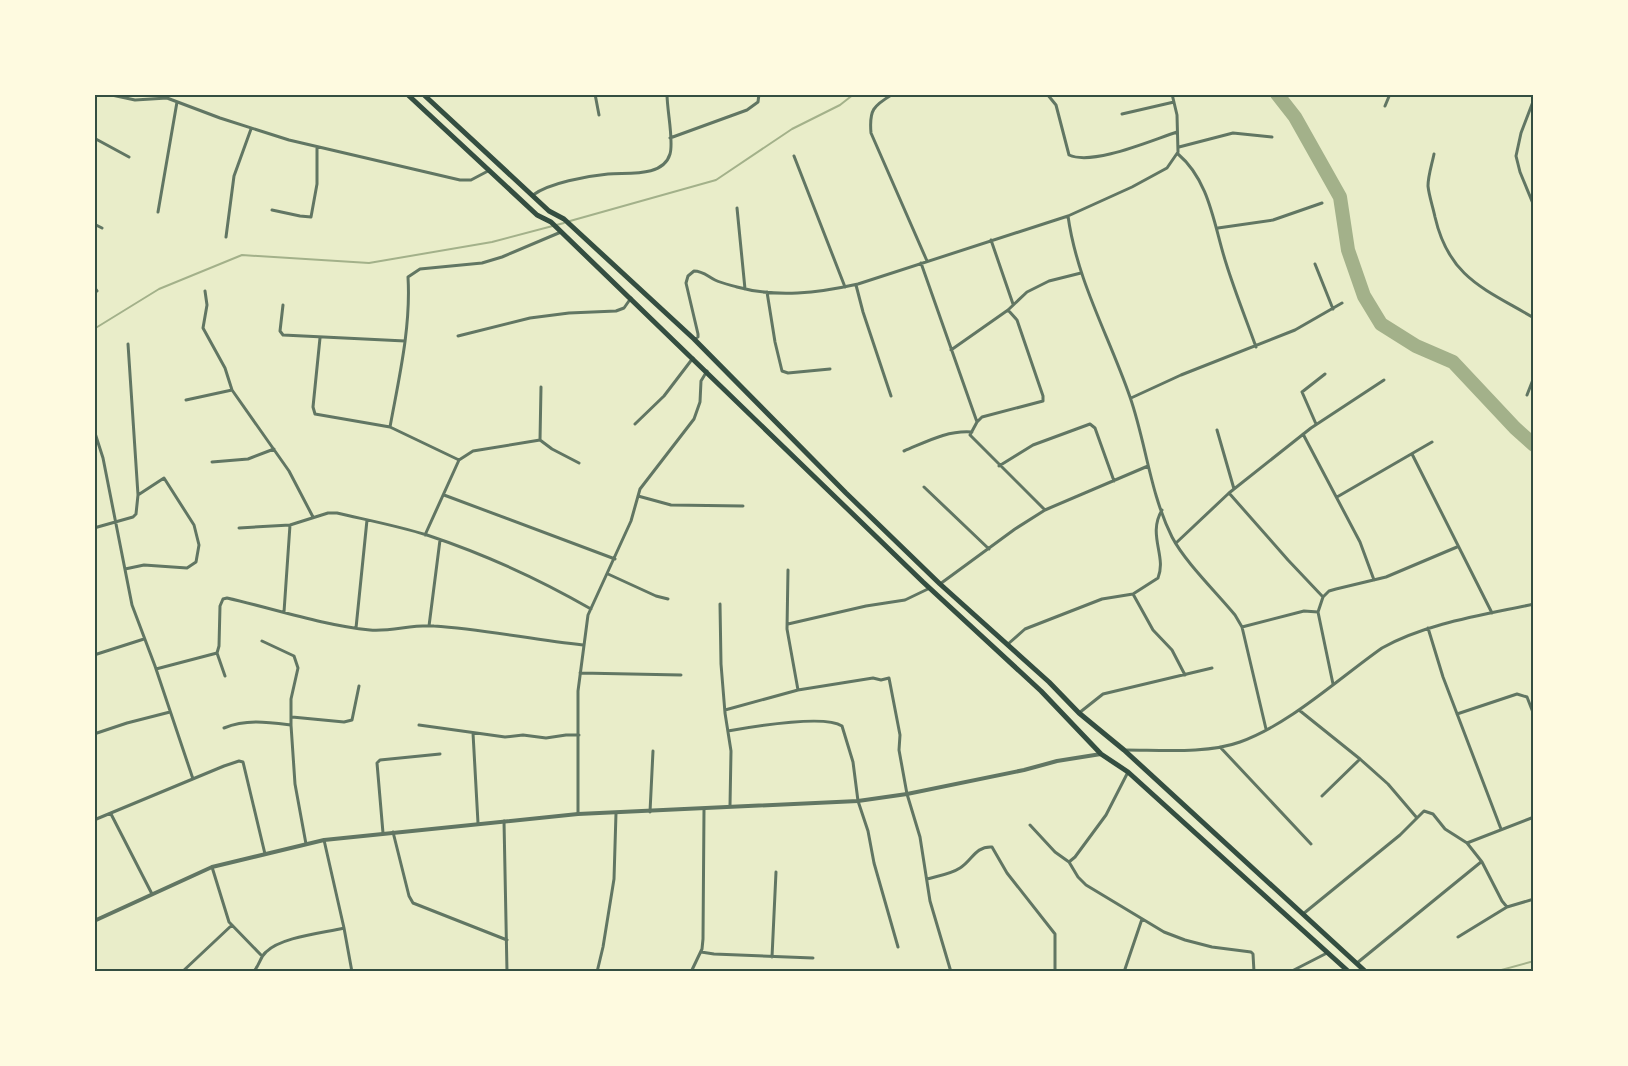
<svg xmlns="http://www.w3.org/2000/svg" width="1628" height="1066" font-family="Rubik,sans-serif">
<rect width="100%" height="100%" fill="#e9edc9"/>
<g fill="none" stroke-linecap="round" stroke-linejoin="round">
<path stroke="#a3b18a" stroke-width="2" d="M570 221 716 180 792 129 840 105 854 94
M94 329 159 289 242 255 369 263 492 242 564 223
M1494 972 1534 961"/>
<path stroke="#a3b18a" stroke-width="14" d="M1277 94 1295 117 1340 197 1348 250 1364 296 1381 324 1416 346 1453 362 1515 428 1534 445"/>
<path stroke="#617663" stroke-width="3" d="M107 94 135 100 167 98 220 118 289 140 460 180H471L488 171
M595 94 599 115
M893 94C873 106 869 110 871 133L927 261
M1047 94 1056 105 1069 155C1093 166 1152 140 1177 132
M1534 99 1521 133 1516 156 1520 172 1534 206
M1385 106 1390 94
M1122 114 1174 102
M94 138 129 157
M670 138 747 110 758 102 759 94
M1179 147 1233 133 1272 137
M1178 154C1210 181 1214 226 1226 263 1235 292 1246 319 1256 347
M1434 154C1432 164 1428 176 1428 186 1429 196 1433 207 1435 217 1449 278 1485 289 1534 318
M794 156 845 287
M533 195C549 183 587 176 608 174 626 172 663 178 670 154 674 141 667 111 667 94
M737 208 745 289
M272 210 300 216 311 217 317 184V147
M158 212 177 102
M1068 216C1077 281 1109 336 1130 397 1146 443 1150 493 1172 537 1185 562 1217 593 1235 615L1242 627 1266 729
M94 224 102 228
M1218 228 1273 220 1322 203
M226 237 234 176 251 129
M991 240 1013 304
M921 263 977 422
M1315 264 1333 309
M856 285 863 312 891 396
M94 287 97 291
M205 291 207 305 203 328 225 368 232 390
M767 292 775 342 782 371 788 373 830 369
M283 305 280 331 283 335 405 341
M1008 310 1017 320 1043 396V401L982 417 977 422 970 435 1045 510
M458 336 530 318 569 313 616 311 624 308 631 298
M320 338 313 407 315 414 390 427 459 460
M694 339 698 337V334L686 283 688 276 694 271C703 271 707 276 715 280 721 283 730 285 737 287 777 298 818 293 858 284L1068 216 1132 187 1167 168 1178 152 1177 115 1172 94
M951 350 1008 310 1027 292 1049 281 1081 273
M1527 395 1534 377
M1131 398 1181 375 1295 330 1342 303
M186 400 232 390 289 471 313 517
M635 424 664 396 693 358
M1316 424 1302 392 1325 374
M390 427C399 378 411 327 408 277L420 269 482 263 502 257 561 232
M94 430 103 458 132 605 155 666 193 779
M1217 430 1234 489
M1303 434 1360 542 1374 580
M540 440 552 449 579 463
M904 451C926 442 947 430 972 432
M1412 454 1492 613
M212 462 248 459 274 449
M999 466 1033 445 1090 424 1095 428 1114 481
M924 487 989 549
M1229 493 1288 560 1323 597
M444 495 615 559
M638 496 671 505 743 506
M1337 497 1432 442
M94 528 133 517 136 514 138 495 128 344
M239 528 290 525 328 513H337C367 520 398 526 427 535 484 554 539 579 591 609
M425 535 459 460 473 451 540 440 541 387
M1176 543 1229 493 1311 428 1384 380
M125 569 144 565 187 568 196 562 199 545 194 525 164 478 138 495
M788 570 787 629 798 690
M608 574 656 596 668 599
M940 584 1015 529 1045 510 1148 466
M1133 594 1153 630 1172 650 1185 675
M720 604 721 664 725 713 731 751 730 806
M284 612 290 525
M788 624 866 606 905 600 930 588
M429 626 440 540
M1242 627 1304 611 1318 612
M356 628 367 520
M1428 628 1443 677 1501 829
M262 641 294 656 298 668 291 699V725L295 784 306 844
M1008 644 1025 629 1102 599 1133 594 1158 578C1167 556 1147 535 1162 510
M94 655 144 639
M156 669 217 653
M580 673 681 675
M225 676 217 653 219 646 220 606 223 599 227 598C275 609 322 625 370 630 391 632 413 624 434 626 484 629 533 640 583 645
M1333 684 1318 612 1323 597 1329 591 1336 589 1386 577 1457 547
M725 710 798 690 873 678 881 680 889 678 900 735 899 750 907 794 920 837 930 901 951 972
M1299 710 1360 759 1322 796
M1079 713 1103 694 1212 668
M1457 714 1517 694 1527 697 1534 715
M292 717 344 722 352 720 359 686
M419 725 505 737 523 735 546 738 566 735H579
M224 728C246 719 267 722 291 725
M728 731C751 727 824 714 842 726L853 762 858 801 868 831 874 863 898 947
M473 733 478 823
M94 734 127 723 170 712
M1220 747 1311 844
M1125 750C1161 750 1207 754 1240 742 1290 724 1338 679 1382 648 1427 623 1483 615 1534 604
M1360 759 1388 784 1417 818
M650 812 653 751
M111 814 152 894
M578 814V691L588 615 631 521 640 489 694 419 700 402 701 381 707 371
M94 820 224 766 239 761 243 762 265 854
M504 821 507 972
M1030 825 1055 852 1069 862 1078 877 1086 885 1164 932 1185 940 1212 947 1251 952 1253 954 1254 972
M393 832 409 896 413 903 507 940
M383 833 377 763 380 760 440 754
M1467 843 1534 817
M1069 862 1075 857 1106 815 1128 772
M212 867 229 922 262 956
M927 879C938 876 951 874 960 868 972 861 975 846 992 847L1007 873 1055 934V972
M1303 914 1400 835 1424 811 1433 814 1445 829 1467 843 1482 862 1502 901 1507 907
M344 928 352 972
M1458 937 1507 907 1534 899
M701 952 714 954 813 958
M772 957 776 872
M1357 963 1481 862
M182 972 232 925
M253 972C261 964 259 958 266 952 281 937 323 933 344 928L324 840
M597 972 603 947 614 879 616 813
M691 972 702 949 703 939 704 809
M1124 972 1142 919
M1290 972 1327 953"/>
<path stroke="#617663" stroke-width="4" d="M94 921 212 867 324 840 578 814 858 801 907 794 1024 770 1057 761 1101 754"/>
<path stroke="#344e41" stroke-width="5" d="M407 94 537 215 551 222 923 582 1041 691 1101 754 1128 772 1349 972
M423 94 549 211 564 219 694 339 846 493 940 584 1049 682 1079 713 1124 750 1366 972"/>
</g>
<rect width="1628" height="1066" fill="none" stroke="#fefae0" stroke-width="192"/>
<rect x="96" y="96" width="1436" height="874" fill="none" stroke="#344e41" stroke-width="2"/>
</svg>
